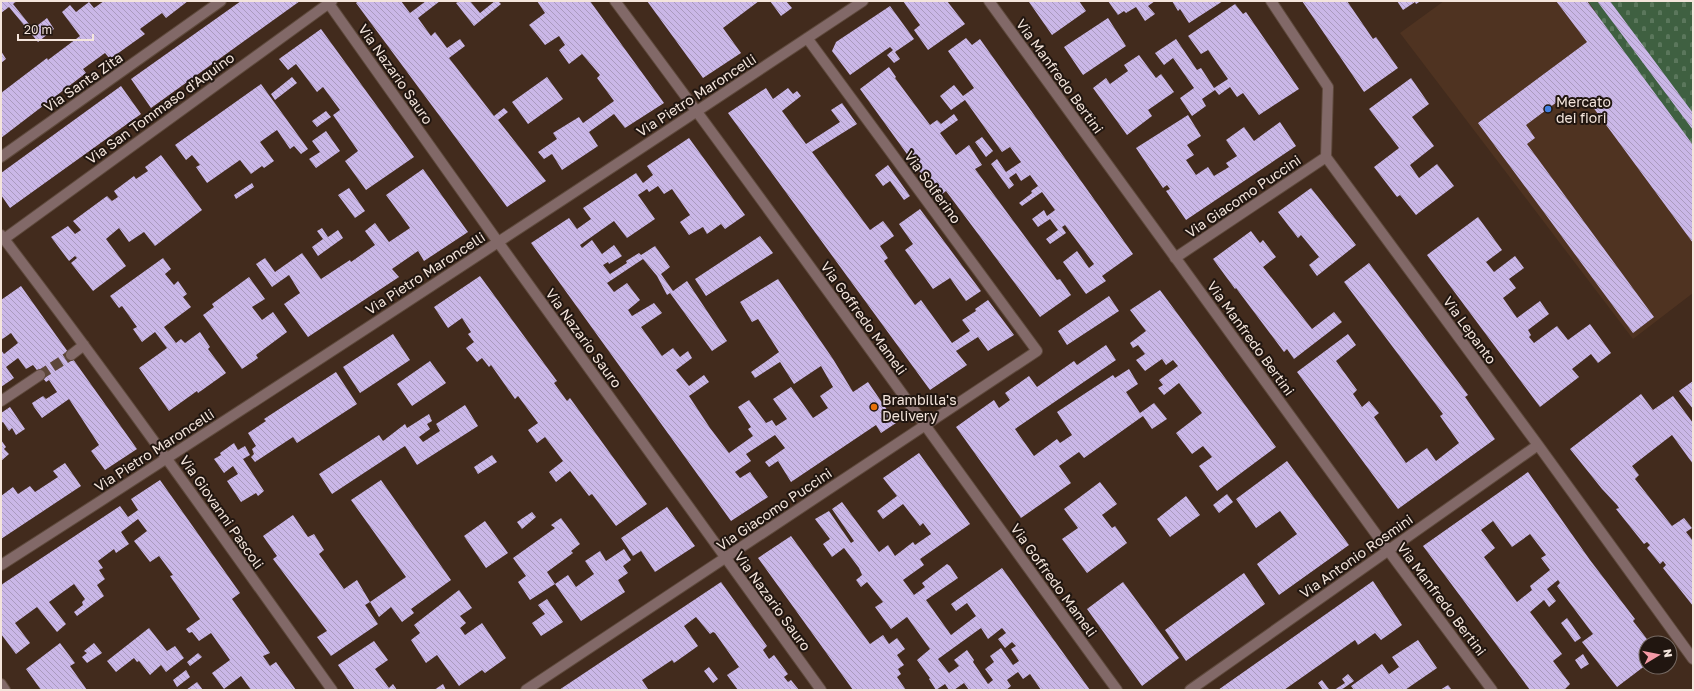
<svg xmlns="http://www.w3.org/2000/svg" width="1694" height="691" font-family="'Golos Text',sans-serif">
<defs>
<pattern id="cemetery-stones" width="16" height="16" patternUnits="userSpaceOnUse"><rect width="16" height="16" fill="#3f6041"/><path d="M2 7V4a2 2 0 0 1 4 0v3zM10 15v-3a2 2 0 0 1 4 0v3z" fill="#5b775c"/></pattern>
<pattern id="building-back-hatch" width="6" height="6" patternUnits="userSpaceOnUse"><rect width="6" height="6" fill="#cab7e7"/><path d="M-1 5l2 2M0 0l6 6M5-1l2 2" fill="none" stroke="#aa9abe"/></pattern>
</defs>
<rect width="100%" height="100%" fill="#422b1d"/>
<path fill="#4f3321" d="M1444 1H1559L1693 184V293L1633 339 1400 33Z"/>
<path fill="url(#cemetery-stones)" d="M1588 1H1693V156Z"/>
<path fill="url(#building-back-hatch)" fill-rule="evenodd" d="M1 1H17L13 4 33 29 47 18 54 29 38 42 9 7 1 13Z
M104 1H188L166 18 162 13 144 26 140 29 145 34 110 59 105 53 83 69 86 73 1 138V93L47 58 48 60 80 36 62 12 70 5 76 12 89 2 94 8Z
M241 1H300L151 108 131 79Z
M358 1H401L410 13 426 1H440L418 18 431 36 435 32 447 48 460 39 465 46 449 58 494 116 504 108 508 112 498 120 546 181 507 207 356 3Z
M460 1H470L480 13 495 1H498L501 4 474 26 456 3Z
M537 1H590L664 103 625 128 614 114 589 132 598 146 562 170 552 154 544 159 538 152 557 139 553 133 579 117 583 123 614 101 597 78 600 75 582 54 569 64 559 50 565 45 559 36 545 45 538 36 529 25 545 13Z
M647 1H759L723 28 741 53 703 78Z
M770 1H786L792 8 781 16Z
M903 1H947L965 24 928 50 914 30 920 25Z
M1030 1H1079L1086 11 1052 35 1029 2Z
M1108 1H1155L1148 6 1155 14 1145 21 1136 7 1126 13 1124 11 1118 15Z
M1172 1H1223L1189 23 1180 9 1178 11Z
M1302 1H1347L1373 39 1376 37 1398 68 1364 92Z
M1397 1H1421L1416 4 1415 2 1403 10Z
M1556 1H1587L1693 145V243L1587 99 1575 108 1565 96 1526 125 1535 138 1527 144 1654 317 1633 333 1478 123 1587 42Z
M1597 1H1610L1693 113V130Z
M1235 4 1243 14 1246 12 1299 89 1259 115 1243 93 1237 97 1230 87 1219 95 1215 90 1202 99 1206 106 1192 116 1180 98 1194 88 1173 58 1164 65 1155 53 1176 39 1197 70 1201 68 1214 88 1228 79 1208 50 1201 54 1188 36Z
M890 6 914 39 895 52 900 59 894 63 887 55 893 50 890 47 850 75 832 51 836 42Z
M1108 18 1126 46 1083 75 1064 47Z
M321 29 414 157 366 190 345 161 358 151 333 115 340 110 323 87 317 92 296 64 288 70 279 59Z
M966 38 972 45 980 39 1133 254 1102 276 1106 281 1086 294 1063 262 1077 251 1089 268 1094 264 1065 225 1062 227 1066 233 1050 244 1046 239 1058 230 1050 219 1038 227 1032 219 1044 210 1047 216 1055 210 1042 192 1022 206 1019 203 1032 193 1031 191 1038 186 1030 175 1021 181 1016 173 1009 178 1014 185 1009 189 991 164 997 159 1006 172 1021 162 1010 147 1002 152 965 100 951 110 940 96 954 85 963 96 974 88 948 51Z
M1 51 6 59 1 63Z
M1139 55 1156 78 1161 74 1174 92 1148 110 1152 116 1127 135 1093 88 1106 78 1110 84 1128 71 1124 65Z
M889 67 896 77 895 78 930 125 937 120 941 124 954 114 958 120 940 133 956 155 969 145 982 165 975 169 1057 280 1060 279 1071 295 1040 317 946 191 938 197 860 89Z
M292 77 297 83 275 100 271 94Z
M547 77 563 99 528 124 512 102Z
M1411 78 1429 104 1412 117 1434 146 1410 165 1419 178 1437 164 1454 186 1416 215 1400 195 1397 197 1374 167 1399 148 1369 109Z
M261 84 308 149 301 154 294 146 290 149 277 130 260 142 274 161 264 168 262 166 251 174 240 160 207 183 196 167 200 165 192 155 186 160 175 145Z
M121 86 141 114 10 208 1 195V173Z
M766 88 773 99 788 88 793 94 797 91 801 96 782 111 806 144 840 122 831 110 842 103 857 124 812 152 870 230 883 221 890 230 894 236 880 246 888 258 884 261 915 305 921 300 952 343 970 331 962 320 976 311 975 309 988 300 1014 335 988 351 978 337 956 351 967 365 930 390 728 113Z
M326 111 331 117 317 127 312 121Z
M1188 115 1201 136 1187 145 1194 155 1186 160 1196 175 1208 167 1214 176 1229 167 1226 163 1237 156 1226 140 1244 127 1254 141 1280 122 1296 146 1186 220 1166 191 1170 189 1167 185 1163 188 1136 148Z
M326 131 340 151 316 168 309 159 320 152 312 141Z
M982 137 993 151 986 157 975 142Z
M689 138 745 215 725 229 721 224 707 234 703 227 689 235 680 222 690 215 672 189 664 194 658 186 649 192 647 189 638 195 655 219 627 238 614 221 580 245 582 248 592 240 602 254 614 245 622 256 609 264 608 262 603 265 610 274 627 263 626 261 639 253 641 255 655 246 670 267 661 274 673 291 687 281 727 341 712 351 670 293 667 295 657 276 643 259 607 283 614 292 627 283 640 300 628 310 632 316 654 303 662 313 641 327 662 356 673 348 680 357 688 351 692 358 676 370 689 386 704 375 709 382 689 396 710 428 729 453 753 436 748 429 751 427 738 407 749 400 766 423 772 420 776 426 787 419 773 399 791 387 813 418 828 408 820 396 833 387 821 366 794 384 780 362 755 378 751 372 779 352 758 319 752 322 740 302 778 279 833 359 853 392 868 382 896 423 881 433 876 425 791 482 778 461 769 467 765 462 785 448 775 435 746 454 751 461 735 472 740 478 750 472 768 497 731 521 531 243 569 218 577 229 591 219 583 208 636 173 643 183 653 175 647 166Z
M161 155 202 210 155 246 144 232 129 242 119 228 106 239 126 266 93 291 71 263 77 258 75 256 69 261 51 237 68 226 75 234 81 230 73 221 107 196 112 201 118 197 114 191 134 176 136 179 148 171 145 167Z
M888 165 910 196 904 200 890 181 883 186 875 175Z
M423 169 468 232 424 261 418 251 392 269 399 277 308 337 284 304 300 293 289 275 272 287 256 264 265 258 275 272 302 253 321 279 350 260 351 262 375 245 365 231 375 223 389 242 410 228 386 195Z
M252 183 254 187 236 199 234 195Z
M349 188 365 211 355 218 338 195Z
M1311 188 1356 245 1317 276 1309 265 1319 257 1301 235 1298 238 1278 212Z
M920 209 981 291 966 301 950 278 933 289 905 250 913 244 899 224Z
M1478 217 1502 250 1486 262 1494 272 1515 256 1524 268 1509 279 1516 288 1503 298 1517 318 1540 301 1549 314 1528 330 1531 335 1529 337 1534 343 1557 326 1568 340 1590 324 1611 353 1598 363 1591 354 1572 369 1579 377 1540 407 1427 255Z
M322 228 328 237 338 230 343 238 318 256 312 247 323 239 317 231Z
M1251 231 1260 243 1263 240 1276 257 1263 267 1312 329 1334 312 1342 322 1294 359 1287 349 1284 352 1236 288 1235 289 1213 259Z
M760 236 773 253 706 296 695 279Z
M163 258 171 269 165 274 174 285 178 281 187 294 183 297 191 307 164 327 176 343 181 339 185 343 200 332 210 347 208 349 226 373 198 393 197 391 169 411 139 368 167 348 155 332 142 342 133 329 137 327 122 306 119 308 110 296Z
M1369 263 1468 395 1465 397 1495 439 1398 509 1297 372 1348 334 1356 345 1336 361 1357 390 1353 394 1362 407 1369 401 1379 413 1374 417 1406 463 1427 448 1436 461 1459 443 1440 416 1443 414 1344 282Z
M480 276 557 381 554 383 567 401 570 398 647 504 616 526 592 494 589 496 570 471 556 482 549 472 563 461 545 437 537 443 528 430 538 423 518 396 515 399 491 365 489 367 482 358 477 362 466 348 474 342 468 334 471 332 462 318 448 328 434 307Z
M249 277 265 299 252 307 262 320 273 312 287 332 256 355 258 358 242 369 203 315 214 307 212 304Z
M21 286 137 449 105 470 91 451 99 445 69 399 42 418 34 407 32 403 43 396 46 399 57 392 49 380 46 382 33 365 26 369 18 358 6 367 14 378 1 387V350L4 354 18 343 11 333 1 340V300Z
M1160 290 1276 447 1217 491 1199 466 1212 457 1203 446 1192 454 1176 433 1202 413 1179 383 1164 395 1158 388 1163 385 1159 380 1178 366 1173 360 1166 365 1162 359 1145 371 1136 360 1145 354 1138 345 1133 348 1130 343 1146 331 1130 310Z
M1109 296 1119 311 1067 345 1058 331Z
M393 334 410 360 360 393 343 367Z
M1106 345 1116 360 1015 429 1034 456 1057 439 1060 443 1072 435 1057 412 1113 375 1115 378 1129 369 1138 384 1126 392 1140 413 1154 403 1167 419 1152 429 1143 416 1084 458 1079 452 1059 466 1071 483 1021 518 956 427 994 400 999 408 1010 400 1005 393 1029 376 1037 387 1074 361 1077 365Z
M430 361 446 383 412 406 397 384Z
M336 372 357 404 297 443 293 437 255 462 251 457 254 454 252 449 256 446 248 433 266 421 264 419Z
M1693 381V409L1679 391Z
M1641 394 1653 410 1673 396 1693 423V464L1672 435 1632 466 1639 475 1635 479 1672 526 1684 518 1692 528 1686 532 1693 541V606L1663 568 1666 565 1663 561 1660 564 1647 548 1650 545 1647 542 1644 544 1616 509 1619 508 1617 505 1602 489 1570 449Z
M465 405 478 426 417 465 405 446 332 494 319 474 379 435 383 441 405 424 407 428 429 414 432 421 427 424 430 429 419 437 423 442 440 431 436 424Z
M10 407 25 429 16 435 12 428 9 431 3 422 1 423V413Z
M1 440 6 447 4 449 9 454 1 461Z
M234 443 238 450 245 446 250 455 243 459 264 491 258 496 256 493 241 502 227 481 238 474 233 466 224 473 214 459 221 455 220 453Z
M919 453 970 524 920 559 924 565 903 580 914 595 925 587 922 583 947 564 950 566 958 578 926 600 951 635 976 616 967 603 956 611 951 604 1002 568 1090 690H1041L1030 674 1023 679 1018 672 1007 680 1011 686 1006 690H969L964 683 954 690H949L945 684 936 690 929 679 930 678 917 660 930 649 907 617 891 629 875 607 883 602 867 582 861 587 856 580 862 575 859 568 844 548 832 557 823 544 830 539 815 519 829 511 851 543 854 541 832 509 842 502 879 552 888 545 895 556 913 542 915 545 931 534 923 523 920 526 903 504 883 519 877 511 897 496 883 478ZM981 628 988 639 1002 628 1006 633 998 639 1005 648 1012 642 1016 646 1011 649 1019 661 1013 665 1001 648 990 656 994 662 985 669 993 680 988 684 973 662 974 660 967 650 954 660 959 666 949 673 938 659Z
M492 455 497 462 478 474 474 467Z
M1287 461 1349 545 1279 595 1257 564 1297 534 1280 511 1256 528 1236 499Z
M65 463 81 486 1 539V496L13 487 18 494 30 486 35 492 58 477 53 471Z
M1528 472 1590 560 1635 619 1633 621 1650 643H1646V665L1617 687 1582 642 1593 634 1557 586 1560 583 1558 580 1547 589 1556 601 1549 607 1544 600 1530 612 1562 654 1553 661 1570 684 1564 690H1530L1423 546ZM1493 521 1512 547 1530 534 1546 555 1541 558 1550 570 1530 586 1532 590 1517 602 1484 557 1495 548 1481 530Z
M160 480 240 593 232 599 270 653 263 656 270 666 276 662 296 690H251L241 676 224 689 212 673 230 660 211 633 199 641 192 632 189 633 186 629 200 619 170 576 173 575 159 556 150 562 134 541 147 531 138 519 121 532 129 544 116 553 114 549 98 561 103 568 99 570 105 579 97 585 104 596 77 616 74 612 83 605 82 602 85 599 74 584 49 602 66 624 57 632 37 607 15 623 30 643 16 654 1 634V585L120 506 128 517 138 510 131 499Z
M381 480 451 580 411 609 414 613 402 622 391 607 379 617 370 602 406 577 351 500Z
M1100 482 1117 504 1102 515 1112 528 1115 526 1127 543 1087 573 1062 539 1078 528 1064 509Z
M1227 494 1233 502 1219 513 1213 505Z
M1186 496 1200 515 1170 537 1157 519Z
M667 507 695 546 655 572 641 551 633 556 621 538Z
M532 512 536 517 522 529 517 522Z
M293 515 308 537 314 534 324 550 319 554 344 589 357 580 370 602 365 605 378 624 331 656 317 637 327 631 273 559 277 556 263 536Z
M561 518 580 544 571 551 573 553 547 572 555 584 530 600 518 582 526 576 513 558 555 528 551 525Z
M485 521 508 553 486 568 464 536Z
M791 536 870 644 883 635 889 644 897 638 905 649 897 655 904 665 898 669 901 674 897 677 906 690H853L758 558Z
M624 549 631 560 623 566 628 573 618 580 625 592 581 621 555 584 568 575 576 587 594 574 585 561 600 551 606 561Z
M1244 573 1265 604 1186 661 1165 630Z
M1373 581 1402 625 1381 640 1375 633 1358 645 1355 640 1284 690H1218Z
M721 582 767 646 763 650 769 659 774 655 788 674 784 677 788 682 791 680 799 690H738L727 675 739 667 715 633 713 632 710 634 696 617 684 626 698 646 674 663 672 660 642 680 648 689 646 690H559Z
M1123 582 1179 658 1142 686 1087 609Z
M459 590 472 608 460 616 466 623 460 628 465 635 482 623 506 658 485 673 482 670 459 686 437 655 426 663 411 640 420 633 414 625Z
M547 599 563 622 541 636 532 623 545 614 538 605Z
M1567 618 1581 638 1575 642 1561 623Z
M149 628 167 651 175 646 184 658 166 672 161 665 150 675 139 661 137 662 134 658 116 672 107 661Z
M1418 640 1437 668 1405 690H1354L1351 686 1382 664 1389 674 1399 667 1392 657Z
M374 641 388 660 375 669 389 688 393 684 397 690H355L338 665Z
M60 643 75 663 70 666 87 690H41L26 669Z
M94 643 102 653 87 663 82 657 87 653 84 651Z
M198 653 202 657 190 666 187 662Z
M1583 654 1589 664 1581 669 1575 660Z
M709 667 718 679 713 683 704 671Z
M186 670 190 677 177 687 173 680Z
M1348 674 1354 681 1341 690H1334L1345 683 1342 679Z
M1322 680 1328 688 1330 690H1323L1318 683Z
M197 682 203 690H186Z
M443 684 446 690H434Z
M1448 685 1452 690H1440Z"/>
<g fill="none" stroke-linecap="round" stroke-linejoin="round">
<path stroke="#5d473a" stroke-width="10" stroke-dasharray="10 5" stroke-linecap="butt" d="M40 375 71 355"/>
<defs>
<path id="street" d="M327 1 498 242 821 690
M615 1C785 229 950 461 1117 690
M989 1 1376 534 1492 690
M1271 1 1328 87 1326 157 1538 445 1693 659
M1 157 221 1
M1 235C115 384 223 537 332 690
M4 239 332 1
M1175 258 1326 157
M71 355 84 345
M1 401 40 375
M1 565C290 380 577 191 863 1
M1 684 5 690
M526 690 1037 351 807 38
M1190 690 1538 445"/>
</defs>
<use href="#street" stroke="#5e493c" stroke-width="12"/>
<use href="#street" stroke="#826968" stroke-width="10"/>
</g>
<circle fill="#3f7fe0" stroke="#211610" stroke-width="1.5" cx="1548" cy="109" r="4"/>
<circle fill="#e8710a" stroke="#211610" stroke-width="1.5" cx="874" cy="407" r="4"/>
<g text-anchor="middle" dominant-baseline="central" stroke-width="4" stroke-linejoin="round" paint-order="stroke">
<g font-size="14" fill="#f4e5dc" stroke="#211610">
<text transform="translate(396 74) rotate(55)">Via Nazario Sauro</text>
<text transform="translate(1060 76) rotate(54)">Via Manfredo Bertini</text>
<text transform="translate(83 82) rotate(-35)">Via Santa Zita</text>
<text transform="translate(696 95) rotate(-33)">Via Pietro Maroncelli</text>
<text transform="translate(160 108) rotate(-36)">Via San Tommaso d'Aquino</text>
<text transform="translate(933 187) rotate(54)">Via Solferino</text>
<text transform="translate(1243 196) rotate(-34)">Via Giacomo Puccini</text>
<text transform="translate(425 273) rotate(-33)">Via Pietro Maroncelli</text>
<text transform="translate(864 318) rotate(54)">Via Goffredo Mameli</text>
<text transform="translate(1470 330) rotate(54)">Via Lepanto</text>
<text transform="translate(584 338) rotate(54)">Via Nazario Sauro</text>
<text transform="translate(1251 338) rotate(54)">Via Manfredo Bertini</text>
<text transform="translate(154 450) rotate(-33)">Via Pietro Maroncelli</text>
<text transform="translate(774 509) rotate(-34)">Via Giacomo Puccini</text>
<text transform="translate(222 512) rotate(55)">Via Giovanni Pascoli</text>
<text transform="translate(1356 556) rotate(-35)">Via Antonio Rosmini</text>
<text transform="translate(1054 580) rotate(54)">Via Goffredo Mameli</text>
<text transform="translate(1442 599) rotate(53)">Via Manfredo Bertini</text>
<text transform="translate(773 601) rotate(54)">Via Nazario Sauro</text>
</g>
<g font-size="14" fill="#f4e5dc" stroke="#211610" text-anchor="start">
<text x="1556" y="101">Mercato<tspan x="1556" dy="16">dei fiori</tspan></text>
<text x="882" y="399">Brambilla's<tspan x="882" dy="16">Delivery</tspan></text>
</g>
</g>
<rect width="1694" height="691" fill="none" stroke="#f4e5dc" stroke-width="4"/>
<g transform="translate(1658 655) rotate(80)"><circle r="19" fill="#211610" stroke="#756962"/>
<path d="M0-3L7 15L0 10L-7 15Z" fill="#f49aa6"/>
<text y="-6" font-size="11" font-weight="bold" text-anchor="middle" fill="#f4e5dc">N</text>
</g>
<path d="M18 34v6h75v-6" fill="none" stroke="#f4e5dc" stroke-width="2"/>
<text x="24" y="34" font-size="12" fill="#f4e5dc" stroke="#211610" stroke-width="3" paint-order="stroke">20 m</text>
</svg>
